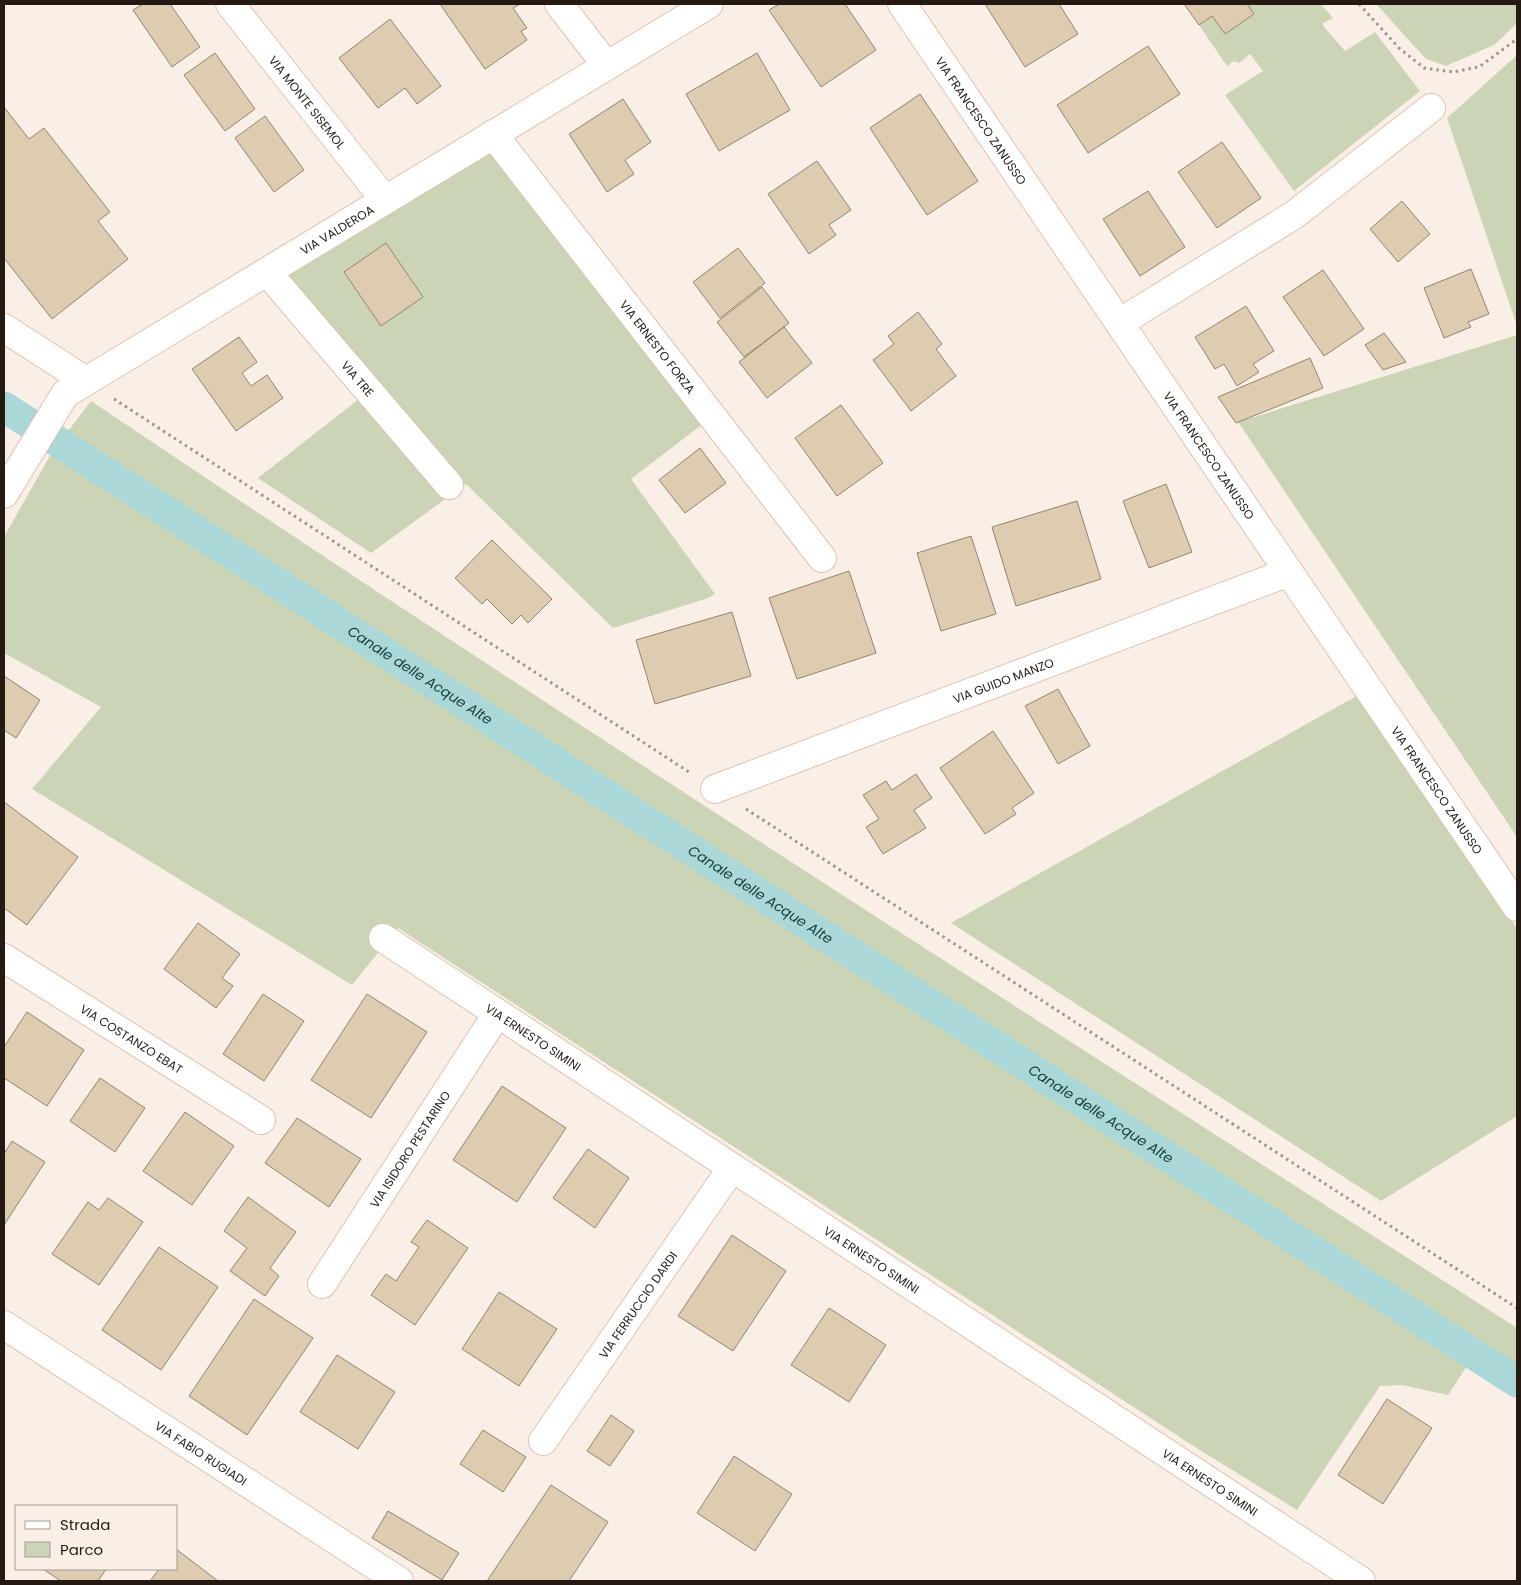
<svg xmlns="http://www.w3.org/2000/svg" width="1521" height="1585" font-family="Poppins,sans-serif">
<rect width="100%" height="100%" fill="#faefe7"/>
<path fill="#cbd4b4" d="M1247 4H1321L1333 18 1323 23 1324 27 1345 51 1375 32 1420 91 1294 191 1225 95 1263 71 1250 54 1239 63 1234 61 1227 66 1199 25 1212 16 1225 34 1254 14Z
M1376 4H1517V23L1494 45 1446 66 1426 59Z
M1517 55V326L1447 118Z
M493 138 708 420 631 479 715 594 708 598 613 628 466 484 371 553 258 478 359 399 264 285Z
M1517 335V837L1238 422Z
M91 401C562 718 1040 1022 1517 1328V1370L1480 1346 1448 1395 1402 1385 1380 1386 1297 1510 1198 1449 398 928 352 985 32 789 101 707 4 653V537L52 452Z
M1360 694 1517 929V1116L1381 1201 951 923Z"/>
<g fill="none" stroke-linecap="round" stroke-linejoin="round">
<path stroke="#aad7d7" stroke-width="31" id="s1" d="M4 407 1517 1382"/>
</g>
<path fill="#ddccb0" stroke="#95846b" d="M143 4H170L200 47 172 67 133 10Z
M440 4H520L513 8 527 28 521 31 527 40 485 69Z
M779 4H845L876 50 821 87 769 10Z
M985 4H1059L1078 34 1025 67Z
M1184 4H1247L1254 14 1225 34 1212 16 1199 25Z
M390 19 441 86 417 104 405 88 378 108 339 58Z
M1148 46 1180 94 1088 153 1057 105Z
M215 53 255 109 225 131 184 75Z
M757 53 790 110 719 151 686 94Z
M920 94 978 181 927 215 870 128Z
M623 99 651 142 625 160 634 174 607 192 569 134Z
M4 107 29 139 44 128 110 212 98 221 128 259 52 319 4 258Z
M265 116 304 170 274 192 235 138Z
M1222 142 1261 198 1217 228 1178 172Z
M817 161 851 210 829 225 836 235 809 254 768 194Z
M1148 191 1185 247 1140 276 1103 219Z
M1402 201 1430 234 1398 262 1370 229Z
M386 243 423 297 381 326 344 272Z
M738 248 765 283 720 318 693 282Z
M1471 269 1489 314 1468 322 1471 327 1444 338 1424 288Z
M1323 270 1364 329 1324 356 1283 297Z
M762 287 789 323 744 357 717 322Z
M1246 306 1274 351 1253 364 1259 372 1237 386 1224 364 1215 369 1195 337Z
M918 312 942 344 936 349 956 376 911 411 873 360 894 344 888 336Z
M784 327 812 363 767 398 739 362Z
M1384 333 1406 362 1383 370 1365 345Z
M239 337 257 362 242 373 251 386 267 375 283 398 236 431 192 369Z
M1310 358 1323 388 1236 423 1218 397Z
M841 405 883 463 837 496 795 438Z
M700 448 726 483 685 513 659 480Z
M1166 484 1192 552 1149 568 1123 501Z
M1077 501 1101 579 1016 606 992 527Z
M971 536 996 614 941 631 917 553Z
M492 540 552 599 528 623 521 615 512 624 487 599 482 604 455 578Z
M849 571 876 653 797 679 769 598Z
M732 612 751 676 655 704 636 640Z
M4 676 40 700 16 738 4 730Z
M1058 689 1090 746 1058 764 1025 706Z
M993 731 1034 793 1012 808 1016 814 985 834 940 768Z
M916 774 932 798 914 810 926 828 883 854 866 827 879 819 863 795 886 781 892 790Z
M4 802 78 857 27 925 4 908Z
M198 923 240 954 222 978 233 986 216 1008 164 969Z
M263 994 304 1021 264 1081 223 1054Z
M367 994 427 1032 371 1118 311 1080Z
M27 1012 84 1050 47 1106 4 1078V1047Z
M100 1078 145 1108 115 1152 70 1121Z
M502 1086 566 1128 517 1202 453 1160Z
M185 1112 234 1146 192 1205 143 1171Z
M297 1118 361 1159 329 1207 265 1163Z
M12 1141 45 1162 4 1225V1154Z
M588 1149 629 1178 595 1228 553 1198Z
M248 1197 296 1232 270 1268 279 1276 265 1296 230 1271 247 1248 224 1231Z
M108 1198 143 1222 99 1285 52 1254 88 1202 99 1210Z
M427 1220 468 1248 415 1325 371 1295 386 1274 396 1281 419 1247 411 1242Z
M732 1235 786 1271 733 1351 678 1316Z
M159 1247 218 1287 161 1370 102 1330Z
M499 1292 557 1329 519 1386 462 1349Z
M254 1299 313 1338 247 1435 189 1396Z
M829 1308 886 1345 849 1402 791 1365Z
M337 1355 395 1392 358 1449 300 1412Z
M1387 1399 1432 1428 1383 1504 1338 1475Z
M611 1415 634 1431 610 1466 587 1451Z
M483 1430 526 1457 503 1492 460 1464Z
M734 1456 792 1494 755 1551 697 1513Z
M551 1485 608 1522 569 1581H487Z
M388 1511 459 1553 442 1580 372 1538Z
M176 1549 218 1581H150L159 1569H176Z
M43 1569H106L98 1581H61Z"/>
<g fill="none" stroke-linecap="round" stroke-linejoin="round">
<defs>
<g id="street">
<path id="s2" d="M230 4 385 200"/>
<path d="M559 4 607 66"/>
<path id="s3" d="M902 4 1517 907"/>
<path id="s4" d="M493 134 822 558"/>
<path id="s5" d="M267 272 449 485"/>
<path d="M1119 323 1294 215 1431 108"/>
<path d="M4 328 86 381"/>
<path id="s6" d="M4 494 65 394 709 4"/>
<path id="s7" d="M715 789 1289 572"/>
<path id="s8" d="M383 938 1361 1581"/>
<path id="s9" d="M4 958 261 1120"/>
<path id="s10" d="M322 1284 497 1014"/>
<path id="s11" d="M4 1325 399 1581"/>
<path id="s12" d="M543 1441 732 1168"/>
</g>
</defs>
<use href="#street" stroke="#dfc2af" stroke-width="30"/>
<path stroke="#a0958d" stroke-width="3" stroke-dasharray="2.5 4" stroke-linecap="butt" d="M1359 4 1399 48 1424 68 1453 72 1479 67 1517 39
M114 399 692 774
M746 809 1517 1308"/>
<use href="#street" stroke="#fff" stroke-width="28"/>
</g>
<g text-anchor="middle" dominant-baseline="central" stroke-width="4" stroke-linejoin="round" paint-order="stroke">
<g font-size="12" fill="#251a13" stroke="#faefe7">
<text stroke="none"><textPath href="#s2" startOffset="125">VIA MONTE SISEMOL</textPath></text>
<text stroke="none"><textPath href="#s3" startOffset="141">VIA FRANCESCO ZANUSSO</textPath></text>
<text stroke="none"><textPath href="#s6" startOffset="435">VIA VALDEROA</textPath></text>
<text stroke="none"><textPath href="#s4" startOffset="269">VIA ERNESTO FORZA</textPath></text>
<text stroke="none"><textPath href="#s5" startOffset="140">VIA TRE</textPath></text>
<text stroke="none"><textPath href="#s3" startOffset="546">VIA FRANCESCO ZANUSSO</textPath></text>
<text stroke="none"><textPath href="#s7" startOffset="308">VIA GUIDO MANZO</textPath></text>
<text stroke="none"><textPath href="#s3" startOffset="951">VIA FRANCESCO ZANUSSO</textPath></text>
<text stroke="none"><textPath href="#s8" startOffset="180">VIA ERNESTO SIMINI</textPath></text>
<text stroke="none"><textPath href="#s9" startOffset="151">VIA COSTANZO EBAT</textPath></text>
<text stroke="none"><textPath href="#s10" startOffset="161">VIA ISIDORO PESTARINO</textPath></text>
<text stroke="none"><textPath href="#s8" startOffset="585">VIA ERNESTO SIMINI</textPath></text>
<text stroke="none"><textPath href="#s12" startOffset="166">VIA FERRUCCIO DARDI</textPath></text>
<text stroke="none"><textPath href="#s11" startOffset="235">VIA FABIO RUGIADI</textPath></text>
<text stroke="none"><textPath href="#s8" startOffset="990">VIA ERNESTO SIMINI</textPath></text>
</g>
<g font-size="14" font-style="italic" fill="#174141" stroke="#faefe7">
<text stroke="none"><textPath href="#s1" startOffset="495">Canale delle Acque Alte</textPath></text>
<text stroke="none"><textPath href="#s1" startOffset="900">Canale delle Acque Alte</textPath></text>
<text stroke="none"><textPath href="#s1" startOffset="1305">Canale delle Acque Alte</textPath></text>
</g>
</g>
<rect width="1521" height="1585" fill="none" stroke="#251a13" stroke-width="10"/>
<rect x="15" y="1505" width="162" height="65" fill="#faefe7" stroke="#a59a92"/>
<rect x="25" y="1521" width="25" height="8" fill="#ffffff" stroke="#a59a92"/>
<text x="60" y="1530" font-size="15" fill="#251a13">Strada</text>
<rect x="25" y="1542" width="25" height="15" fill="#cbd4b4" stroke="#a59a92"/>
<text x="60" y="1555" font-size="15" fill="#251a13">Parco</text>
</svg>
